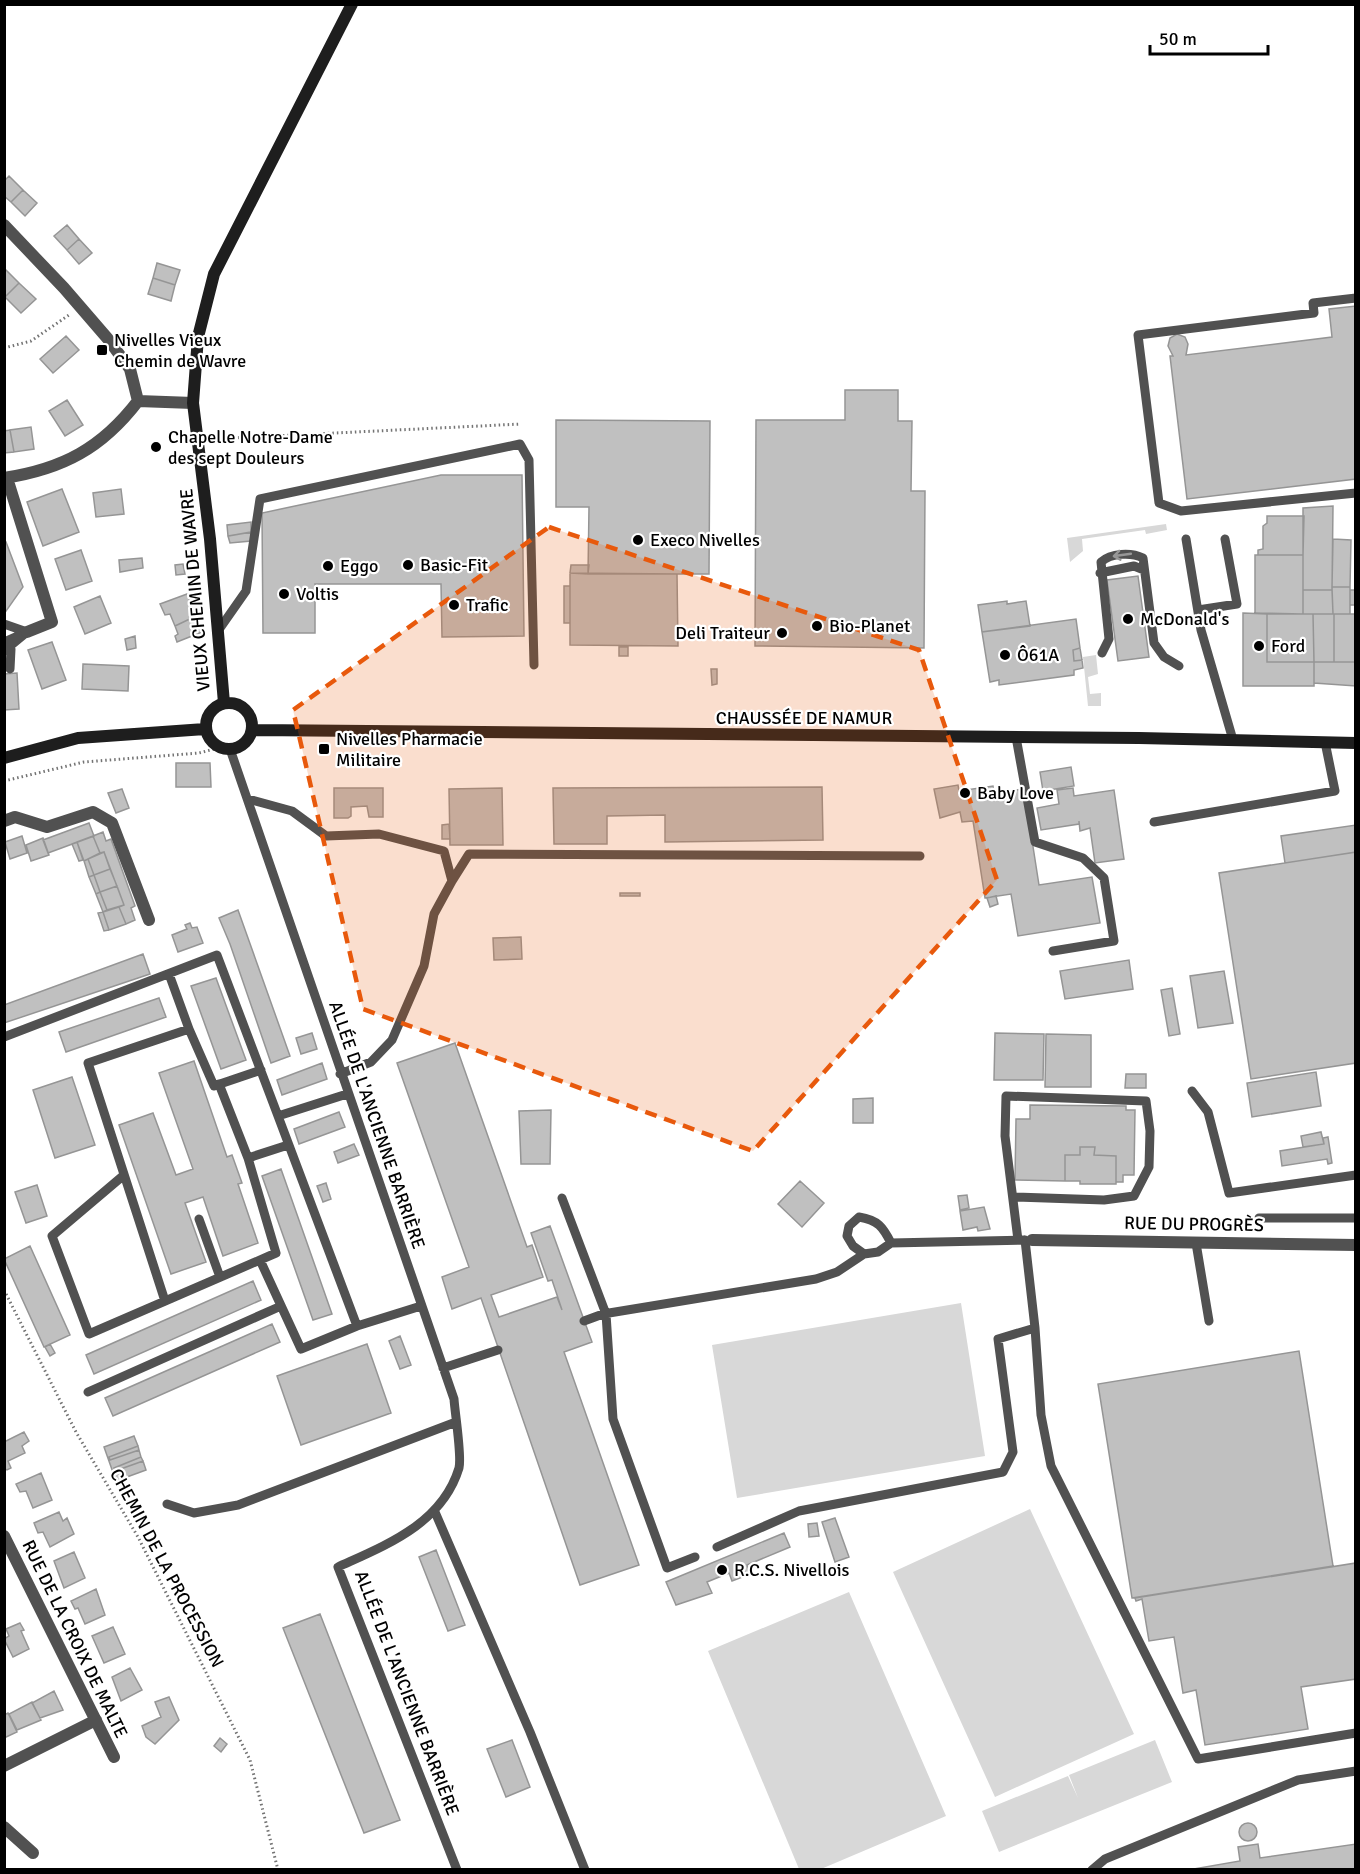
<svg xmlns="http://www.w3.org/2000/svg" width="1360" height="1874" font-family="Signika,sans-serif">
<rect width="100%" height="100%" fill="#fff"/>
<path fill="#d8d8d8" d="M1166 524 1167 530 1146 534 1145 530 1082 539 1083 551 1070 562 1067 538Z
M1096 655 1098 674 1088 677 1090 694 1101 693V706H1088L1083 657Z
M961 1303 985 1456 737 1498 712 1345Z
M1030 1509 1134 1734 995 1797 893 1572Z
M849 1592 946 1816 821 1869H799L708 1651Z
M1155 1740 1172 1782 999 1852 982 1811 1068 1776 1078 1798 1069 1775Z"/>
<path fill="#c0c0c0" stroke="#959595" stroke-width="1.5" d="M9 176 23 190 11 202 4 196V181Z
M23 190 37 203 25 216 11 202Z
M67 225 79 239 67 250 54 236Z
M79 239 92 253 79 264 67 250Z
M157 263 180 270 175 285 153 278Z
M4 268 19 283 5 297 4 296Z
M153 278 175 285 171 301 148 294Z
M19 283 36 299 21 313 5 297Z
M1356 306V479L1187 499 1170 356H1173L1168 346 1170 338 1177 334 1185 337 1188 344 1186 355 1332 337 1329 309Z
M66 336 79 350 53 373 40 359Z
M845 390H898V421H912L911 491H925L924 648 755 646 756 420H845Z
M67 400 83 425 65 436 49 411Z
M556 420 710 421 709 574H588L589 507H556Z
M31 427 34 449 14 452 10 430Z
M10 430 14 452 4 453V431Z
M441 475H522L524 636 442 637 441 584H315V633H263L262 513Z
M62 489 79 532 43 546 27 502Z
M121 489 124 514 96 517 93 493Z
M1333 506 1332 590H1303V508Z
M1267 516H1304L1303 555H1258V550L1263 549V526L1267 523Z
M251 522V532L228 536 227 525Z
M251 532V541L230 543 228 536Z
M1333 539 1351 540 1350 587H1332Z
M6 542 23 587 4 614V543Z
M81 550 92 581 66 590 55 559Z
M1255 555H1303V614L1255 613Z
M142 558 143 568 120 572 119 560Z
M183 564 185 574 176 575 175 565Z
M571 565H589L588 574 570 573Z
M570 573 677 574 678 646 570 645Z
M1138 576 1149 657 1118 661 1107 580Z
M564 586H570V623H564Z
M1332 587H1350V614H1333Z
M1355 587H1356V608L1355 605H1350V590H1355Z
M1303 590H1332L1333 614H1303Z
M187 594 196 616 175 626 170 614 165 615 160 604Z
M100 596 111 623 85 634 74 607Z
M1007 601V604L1026 601 1030 626 982 632 978 605Z
M1243 613 1267 614V662H1314V686H1243Z
M1267 614H1313L1314 662H1267Z
M1313 614H1334V662H1314Z
M1334 614H1356V662H1334Z
M196 616 202 632 177 642 175 636 178 634 175 626Z
M1076 619 1080 648 1073 650 1074 661 1082 660 1083 668 1074 670V675L999 685V680L990 682 982 632Z
M135 636 136 648 127 650 125 639Z
M52 642 66 680 42 689 28 650Z
M619 647H628V656H619Z
M1080 648 1082 660 1074 661 1073 650Z
M1314 662H1356V686L1314 683Z
M83 664 129 666 128 691 82 689Z
M711 669H717V684L712 685Z
M17 673 19 709 4 710V674Z
M176 763H210L211 787H176Z
M1071 767 1074 786 1043 791 1040 772Z
M958 785 959 791 993 786 994 793 1024 789 1039 885 1092 877 1100 923 1018 936 1011 894 985 898 973 821 962 822 960 812 940 818 934 789Z
M822 787 823 840 665 842V815L607 816V844H554L553 788Z
M334 788H383V817H369L367 806 351 807V816L348 818H334Z
M502 788 503 845H450L449 789Z
M1073 788 1074 796 1114 790 1124 859 1095 863 1090 828 1080 831 1079 821V824L1041 830 1037 808 1059 804 1057 790Z
M122 789 129 808 116 813 108 793Z
M89 823 94 836 48 853 43 840Z
M449 824 450 839H442V825Z
M1356 825V852L1285 863 1281 836Z
M103 832 106 841 111 839 135 906 131 908 135 920 126 924 119 907 124 905 104 852 100 853 93 836Z
M22 836 27 853 10 859 5 842Z
M93 836 100 853 84 861 77 842Z
M43 838 49 855 31 861 26 845Z
M77 842 83 860 79 861 72 844Z
M104 852 110 869 94 875 88 859Z
M1356 852V1063L1251 1079 1219 873Z
M88 859 94 875 89 877 84 861Z
M110 869 117 886 100 892 94 875Z
M94 875 100 892 96 894 89 877Z
M117 886 124 905 107 910 100 892Z
M100 892 107 910 103 912 96 894Z
M620 893H640V896H620Z
M996 896 998 904 990 907 987 898Z
M119 907 126 924 109 930 103 912Z
M238 910 290 1056 271 1063 230 944 219 918Z
M103 912 109 930 104 931 98 913Z
M190 923 192 928 197 927 203 943 178 952 172 935 187 929 185 925Z
M521 937 522 959 494 960 493 938Z
M143 954 150 974 4 1023V1005Z
M1129 960 1133 989 1065 999 1060 971Z
M1224 971 1233 1023 1198 1028 1190 976Z
M216 978 246 1060 221 1069 191 986Z
M1172 988 1180 1034 1169 1036 1161 990Z
M159 998 166 1017 66 1052 59 1032Z
M312 1033 317 1049 301 1054 296 1038Z
M995 1033 1044 1034 1043 1080H994Z
M1046 1034 1091 1035V1087H1045Z
M455 1043 527 1247 532 1245 543 1277 491 1295 499 1317 557 1297 562 1310 552 1280 548 1281 531 1233 550 1226 592 1342 564 1352 639 1565 580 1585 481 1298 452 1309 442 1277 469 1267 397 1063Z
M194 1061 227 1157 232 1155 242 1183 238 1184 258 1243 223 1256 203 1197 185 1203 206 1262 171 1274 119 1125 153 1113 176 1175 193 1169 159 1073Z
M322 1063 327 1079 282 1095 277 1080Z
M1316 1072 1321 1106 1252 1117 1247 1083Z
M1126 1074H1146V1088H1125Z
M72 1077 95 1145 55 1158 33 1090Z
M873 1098V1123H853V1099Z
M1030 1105 1126 1106V1110H1135L1134 1175H1123V1182H1116V1156L1094 1155 1095 1147H1080V1155H1065V1181L1015 1180 1016 1119H1030Z
M551 1110 550 1164H521L519 1111Z
M339 1112 345 1127 299 1144 294 1129Z
M1321 1132 1324 1144 1303 1147 1301 1136Z
M1328 1137 1332 1163 1328 1164 1327 1159 1282 1166 1280 1151 1324 1144 1323 1138Z
M354 1144 359 1155 338 1163 334 1152Z
M1080 1147H1095L1094 1155 1116 1156V1184H1080V1181H1065V1155H1080Z
M281 1169 332 1314 313 1320 262 1176Z
M800 1181 824 1203 802 1227 778 1204Z
M326 1183 331 1199 323 1202 317 1186Z
M37 1185 47 1216 26 1223 15 1192Z
M967 1195 969 1208 960 1210 958 1196Z
M984 1207 990 1229 978 1231 977 1227 963 1230 960 1211Z
M30 1246 70 1335 44 1347 4 1259Z
M253 1281 261 1300 94 1374 86 1355Z
M272 1324 280 1342 113 1416 105 1398Z
M400 1336 411 1365 400 1369 389 1341Z
M50 1344 55 1353 50 1356 45 1347Z
M367 1344 391 1413 301 1445 277 1376Z
M1299 1351 1333 1566 1132 1598 1098 1384Z
M24 1432 29 1441 22 1446 25 1453 8 1461 11 1468 7 1470 4 1468V1442Z
M134 1436 138 1446 109 1457 110 1460 139 1450 141 1457 114 1468 115 1471 143 1461 146 1470 116 1481 104 1447Z
M138 1446 139 1450 110 1460 109 1457Z
M141 1457 143 1461 115 1471 114 1468Z
M41 1473 52 1500 33 1508 26 1491 20 1492 16 1484Z
M59 1512 63 1521 67 1518 74 1534 50 1547 43 1532 38 1533 34 1523Z
M835 1518 849 1557 835 1562 822 1522Z
M817 1523 819 1536 809 1537 808 1524Z
M784 1533 790 1547 747 1565 750 1574 732 1581 729 1573 707 1582 712 1593 676 1605 666 1582Z
M436 1550 465 1625 448 1631 419 1557Z
M74 1552 85 1578 64 1588 54 1561Z
M1356 1563V1679L1301 1687 1308 1729 1205 1745 1196 1690 1183 1693 1174 1637 1149 1641 1142 1599 1136 1601 1135 1598Z
M96 1589 105 1615 85 1624 78 1608 75 1609 71 1601Z
M320 1614 400 1820 364 1833 283 1628Z
M20 1623 24 1630 21 1631 29 1649 13 1657 4 1639 9 1636 6 1629Z
M113 1627 125 1654 104 1663 92 1636Z
M130 1668 142 1690 121 1701 112 1677Z
M54 1691 63 1710 40 1718 32 1703Z
M169 1697 179 1720 155 1744 146 1737 142 1726 161 1717 155 1702Z
M32 1702 41 1720 17 1730 9 1714Z
M8 1713 17 1732 4 1738V1715Z
M220 1738 227 1744 221 1752 214 1746Z
M512 1740 530 1787 506 1797 487 1749Z
M1239 1832a9 9 0 1 1 18 0a9 9 0 1 1-18 0Z
M1258 1844 1260 1858 1356 1844V1870H1188L1240 1861 1238 1847Z"/>
<g fill="none" stroke-linecap="round" stroke-linejoin="round">
<path stroke="#737373" stroke-width="3" stroke-dasharray="1.5 3" stroke-linecap="butt" d="M4 348 31 341 69 315
M211 439 521 424
M4 781 84 762 199 753 218 748
M4 1290 76 1432 138 1537 250 1760 278 1870"/>
<path stroke="#515151" stroke-width="9" d="M1356 298 1313 303 1314 313 1138 335 1159 503 1181 511 1356 493
M1186 539 1201 630 1233 740
M1100 573 1134 566 1144 570
M1198 610 1237 604 1225 539
M4 624 27 632
M218 631 246 591 260 499 520 444 529 460 534 665
M4 642 22 634
M4 651 27 632
M1102 653 1109 639 1101 562C1111 553 1131 552 1143 558L1154 643 1164 657 1179 666
M10 669 11 649
M1016 737 1035 842 1083 858 1104 878 1114 941 1053 951
M230 749 454 1399C455 1414 462 1456 459 1468 442 1524 386 1545 338 1567L457 1870
M248 799 292 811 326 836 379 834 444 851 452 881 434 914 424 966 392 1040 371 1062 340 1074
M1154 822 1335 791 1325 742
M452 881 469 854 920 856
M189 1029 214 1086 261 1070
M4 1037 217 955 278 1116 347 1094
M219 1084 248 1158
M1192 1091 1208 1112 1229 1193 1356 1175
M124 1175 52 1236 89 1334 276 1253 248 1158 288 1145
M1013 1197 1104 1200 1134 1196 1149 1167 1150 1131 1146 1101 1006 1096 1005 1136 1018 1240
M562 1198 606 1314 613 1419 667 1568 695 1557
M1259 1218H1356
M199 1219 220 1277
M891 1243C883 1227 878 1220 859 1217L849 1226 847 1236 853 1246 864 1254 878 1252 891 1243 1024 1240
M1196 1243 1209 1321
M260 1260 301 1349 357 1326 278 1116
M165 1301 88 1063 189 1029 169 974
M584 1321 603 1314 816 1279 837 1272 864 1254
M357 1326 421 1306
M1035 1328 1041 1415 1051 1466 1198 1759 1356 1733
M443 1368 498 1350
M88 1392 281 1306
M167 1504 194 1513 238 1505 456 1422
M435 1512 530 1732 585 1870
M717 1547 799 1511 1003 1472 1013 1452 998 1339 1035 1328 1025 1240
M1092 1870 1105 1859 1298 1780 1356 1771"/>
<path stroke="#515151" stroke-width="12" d="M4 225 64 288 108 339 130 369 138 401
M138 401 193 403
M4 478C63 469 102 448 138 401
M7 478 52 622 27 632
M4 821 15 817 47 827 93 812 112 823 149 920
M1032 1240 1356 1245
M4 1536 114 1757
M4 1766 96 1720
M4 1827 33 1853"/>
<path stroke="#1e1e1e" stroke-width="12" d="M206 726a23 23 0 1 1 46 0a23 23 0 1 1-46 0Z
M224 703 210 539 193 403 198 337 214 274 352 4
M252 730 1139 738 1356 743
M4 758 78 738 205 729"/>
</g>
<defs><path id="oneway-shaft" d="M-6 0H5M1.5-3L5.5 0L1.5 3" fill="none" stroke-width="1.6" stroke-linecap="round" stroke-linejoin="round" transform="scale(1.5)"/></defs>
<use stroke="#979797" href="#oneway-shaft" transform="translate(1122 555) rotate(172)"/>
<path fill="#e8590c" fill-opacity="0.2" stroke="#e8590c" stroke-width="4.5" stroke-dasharray="12 8" stroke-linejoin="round" d="M549 527 919 650 997 880 753 1151 363 1009 293 710Z"/>
<g fill="#000" stroke="#fff" stroke-width="2">
<rect x="96" y="344" width="12" height="12" rx="3"/>
<circle cx="156" cy="447" r="6"/>
<circle cx="638" cy="540" r="6"/>
<circle cx="408" cy="565" r="6"/>
<circle cx="328" cy="566" r="6"/>
<circle cx="284" cy="594" r="6"/>
<circle cx="454" cy="605" r="6"/>
<circle cx="1128" cy="619" r="6"/>
<circle cx="817" cy="626" r="6"/>
<circle cx="782" cy="633" r="6"/>
<circle cx="1259" cy="646" r="6"/>
<circle cx="1005" cy="655" r="6"/>
<rect x="318" y="743" width="12" height="12" rx="3"/>
<circle cx="965" cy="793" r="6"/>
<circle cx="722" cy="1570" r="6"/>
</g>
<g text-anchor="middle" dominant-baseline="central" stroke-width="4.5" stroke-linejoin="round" paint-order="stroke">
<g font-size="18" fill="#000" stroke="#fff" text-anchor="start">
<text x="114" y="340">Nivelles Vieux<tspan x="114" dy="21">Chemin de Wavre</tspan></text>
<text x="168" y="437">Chapelle Notre-Dame<tspan x="168" dy="21">des sept Douleurs</tspan></text>
<text x="650" y="540">Execo Nivelles</text>
<text x="420" y="565">Basic-Fit</text>
<text x="340" y="566">Eggo</text>
<text x="296" y="594">Voltis</text>
<text x="466" y="605">Trafic</text>
<text x="1140" y="619">McDonald's</text>
<text x="829" y="626">Bio-Planet</text>
<text x="770" y="633" text-anchor="end">Deli Traiteur</text>
<text x="1271" y="646">Ford</text>
<text x="1017" y="655">Ô61A</text>
<text x="336" y="739">Nivelles Pharmacie<tspan x="336" dy="21">Militaire</tspan></text>
<text x="977" y="793">Baby Love</text>
<text x="734" y="1570">R.C.S. Nivellois</text>
</g>
<g font-size="18" fill="#000" stroke="#fff">
<text transform="translate(195 590) rotate(-95)">VIEUX CHEMIN DE WAVRE</text>
<text x="804" y="718">CHAUSSÉE DE NAMUR</text>
<text transform="translate(377 1125) rotate(71)">ALLÉE DE L'ANCIENNE BARRIÈRE</text>
<text transform="translate(1194 1224) rotate(1)">RUE DU PROGRÈS</text>
<text transform="translate(167 1568) rotate(62)">CHEMIN DE LA PROCESSION</text>
<text transform="translate(75 1639) rotate(64)">RUE DE LA CROIX DE MALTE</text>
<text transform="translate(407 1693) rotate(69)">ALLÉE DE L'ANCIENNE BARRIÈRE</text>
</g>
</g>
<rect width="1360" height="1874" fill="none" stroke="#000000" stroke-width="12"/>
<path d="M1150 45v9h118v-9" fill="none" stroke="#000000" stroke-width="3"/>
<text x="1159" y="45" font-size="18" fill="#000000" stroke="#ffffff" stroke-width="4.5" paint-order="stroke">50 m</text>
</svg>
